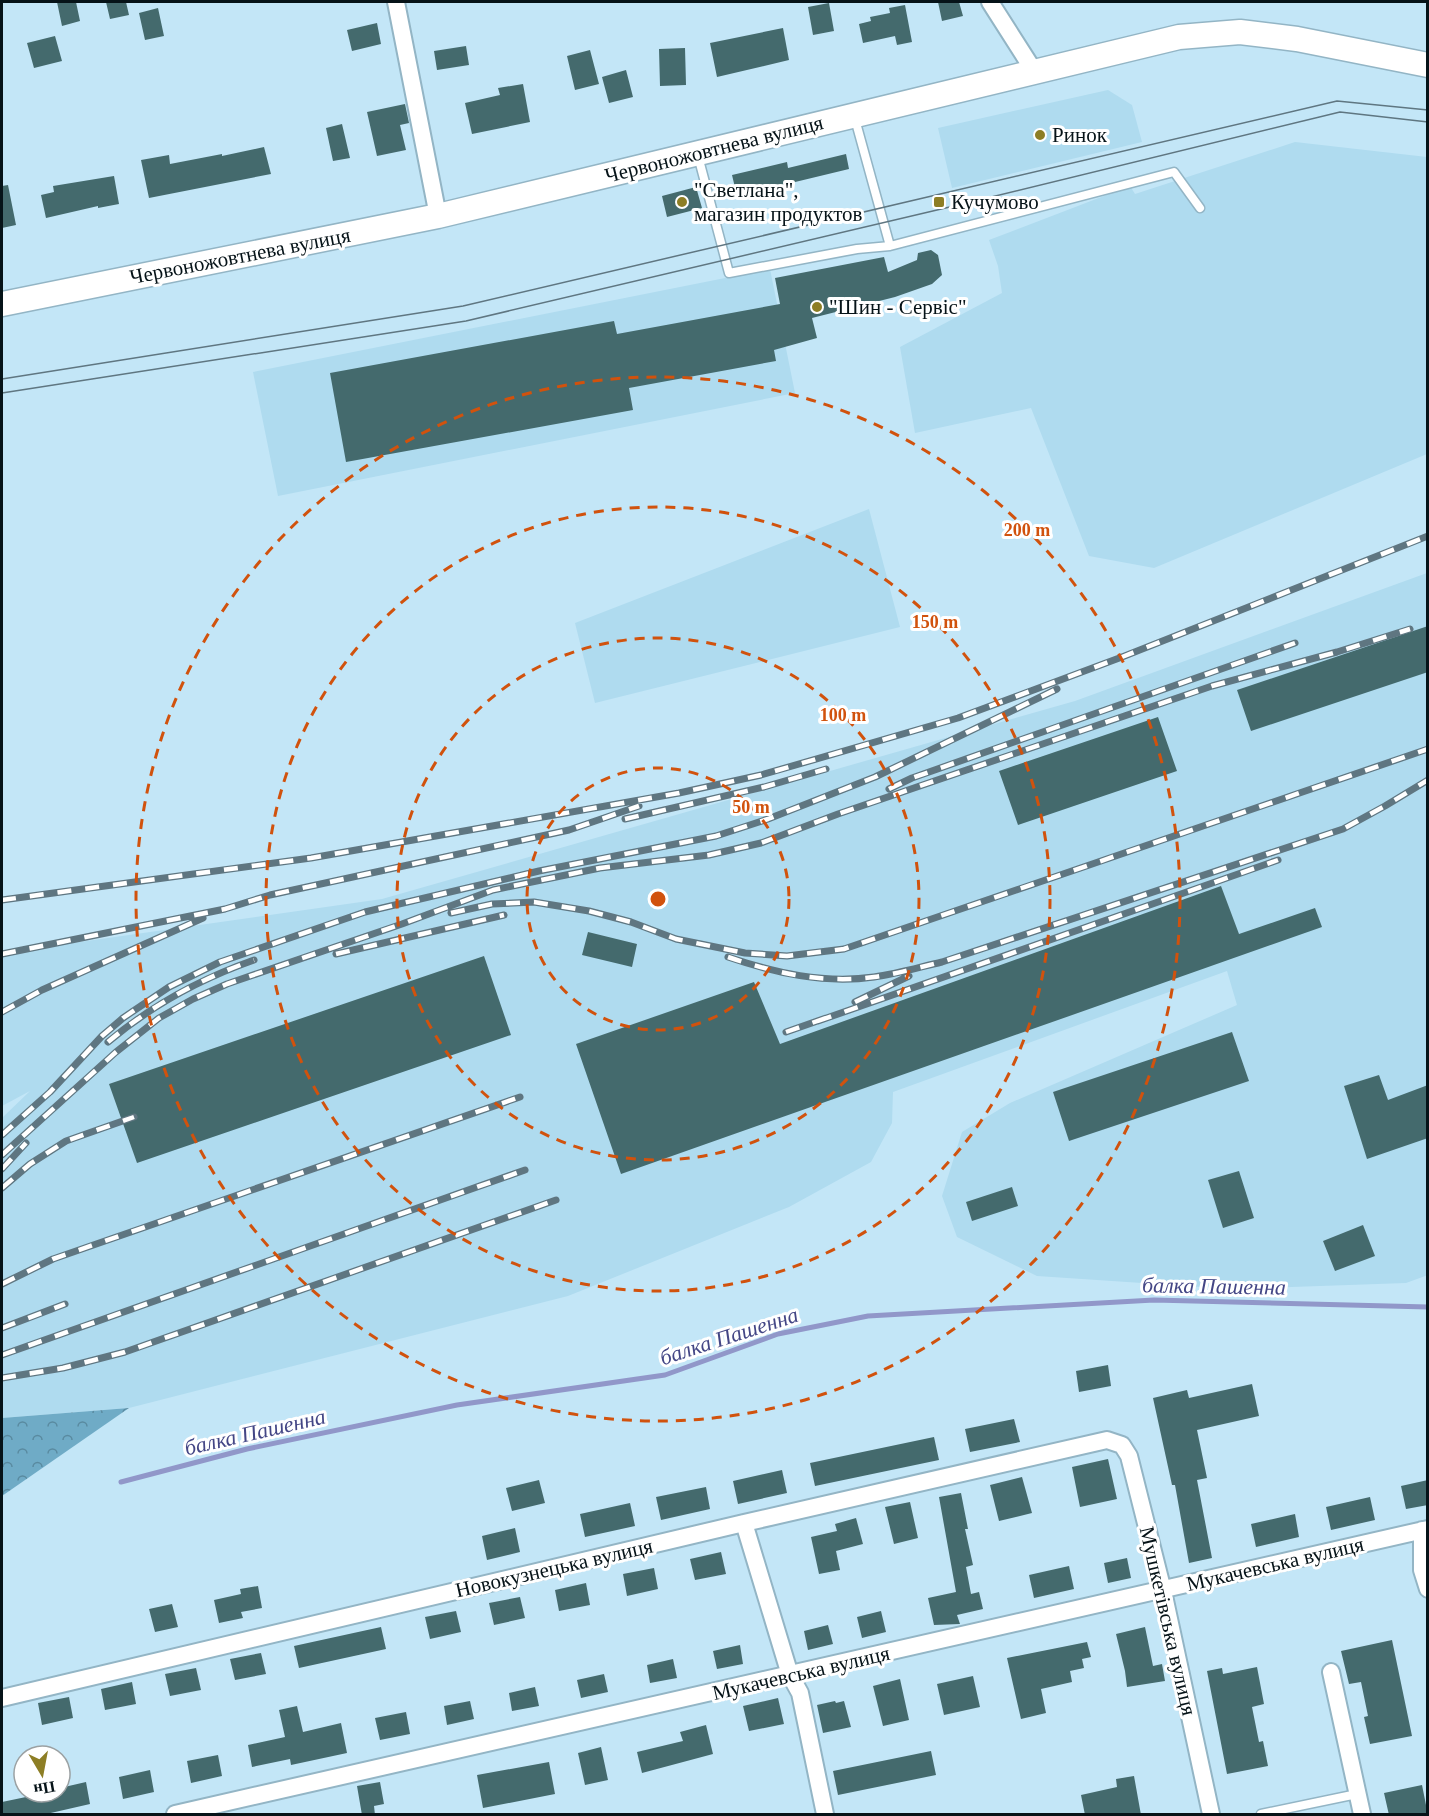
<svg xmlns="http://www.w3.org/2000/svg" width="1429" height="1816" font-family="Georgia,serif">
<defs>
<pattern id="forest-crowns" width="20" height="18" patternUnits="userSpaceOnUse" patternTransform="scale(1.5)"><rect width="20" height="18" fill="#6fabc6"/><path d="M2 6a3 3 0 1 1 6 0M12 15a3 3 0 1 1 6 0" fill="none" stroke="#598aa0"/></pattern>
</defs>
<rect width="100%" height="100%" fill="#c3e6f7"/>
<path fill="#afdbef" d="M1108 90 1132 105 1142 142 952 188 938 128Z
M1295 142 1427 157V454L1154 568 1089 556 1031 408 915 433 900 347 1002 293 998 266 989 240 1130 186 1135 194Z
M770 269 795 393 278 496 253 372Z
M869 509 900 627 595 703 575 623Z
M1427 573 1428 1275 1406 1283 1232 1289 1037 1276 957 1237 942 1196 962 1132 1010 1103 1237 1005 1227 971 893 1092 892 1123 871 1162 789 1207 568 1296 129 1408 2 1418V1118L30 1091 2 1106V953L382 899 1075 701Z"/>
<path fill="url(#forest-crowns)" d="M129 1408 2 1496V1418Z"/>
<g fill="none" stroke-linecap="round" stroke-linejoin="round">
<path stroke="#9197c9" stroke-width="5" d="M121 1482 247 1449 457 1405 665 1375 778 1334 868 1316 1154 1300 1428 1307"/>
</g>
<path fill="#446a6d" d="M57 2H76L80 21 62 26Z
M106 2H126L129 15 110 19Z
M938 2H959L963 16 942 21Z
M829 3 834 31 813 35 808 7Z
M905 5 912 42 897 45 895 36 863 43 859 24 871 21 870 17 890 13 889 8Z
M158 8 164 36 145 40 139 13Z
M377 23 381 44 352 51 347 30Z
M783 28 789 60 717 77 710 43Z
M55 36 62 61 34 68 27 43Z
M466 46 469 65 437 70 434 51Z
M685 48 686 85 660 86 659 49Z
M590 50 599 84 575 90 567 56Z
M626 70 633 97 609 103 602 77Z
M523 84 530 122 472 134 465 103 500 95 498 88Z
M405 104 409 123 400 125 406 150 377 156 367 112Z
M342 124 350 158 333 161 326 128Z
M264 147 271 174 149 198 141 160 169 155 170 164 222 154V156Z
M846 154 849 169 737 196 732 175 787 162 788 168Z
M114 176 119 204 98 208V206L46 218 41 195 54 192 53 186Z
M8 185 16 225 2 228V186Z
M696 187 702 208 667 217 662 196Z
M931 250 938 255 942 275 932 284 895 297 812 318 817 338 774 350 776 361 629 388 633 410 346 462 330 373 614 321 617 334 780 304 775 278 884 257 888 272 917 260 918 253Z
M1428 626V672L1251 731 1237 690Z
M1158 717 1177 771 1018 825 999 771Z
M1221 886 1239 934 1315 908 1322 927 621 1174 576 1044 754 982 780 1044Z
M588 932 637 944 632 967 582 955Z
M484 956 511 1035 137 1163 109 1084Z
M1232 1032 1249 1081 1069 1141 1053 1092Z
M1379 1075 1388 1100 1428 1085V1138L1367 1159 1344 1086Z
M1239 1171 1254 1218 1223 1228 1208 1180Z
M1012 1187 1018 1206 972 1221 966 1202Z
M1363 1225 1375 1256 1335 1271 1323 1241Z
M1108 1365 1111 1386 1079 1392 1076 1371Z
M1252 1384 1259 1416 1197 1430 1207 1478 1197 1480 1212 1558 1189 1563 1175 1485H1172L1153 1398 1187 1390 1189 1398Z
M1014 1419 1020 1442 970 1452 965 1429Z
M934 1437 939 1460 815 1486 810 1463Z
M1108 1459 1117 1499 1080 1507 1072 1467Z
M782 1470 787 1493 738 1504 733 1481Z
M1022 1477 1032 1513 999 1521 990 1485Z
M539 1480 545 1503 512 1511 506 1488Z
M1428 1480V1505L1406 1509 1401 1486Z
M706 1487 710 1509 661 1520 656 1497Z
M961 1493 968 1529H965L973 1565 966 1567 971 1594 979 1592 983 1609 957 1615 960 1624 934 1625 928 1598 956 1592 939 1497Z
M1370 1497 1375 1520 1331 1530 1326 1507Z
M910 1502 918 1538 894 1544 885 1507Z
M630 1503 635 1526 585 1537 580 1514Z
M1295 1514 1299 1537 1256 1547 1251 1524Z
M856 1518 863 1544 836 1551 840 1570 819 1574 811 1537 837 1531 835 1524Z
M515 1528 520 1552 487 1560 482 1536Z
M721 1552 726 1574 695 1580 690 1559Z
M1127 1558 1131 1578 1108 1583 1104 1563Z
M1069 1566 1074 1589 1034 1598 1029 1575Z
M654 1568 658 1589 627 1596 623 1574Z
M586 1583 590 1605 559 1611 555 1590Z
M258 1586 262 1608 241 1612 243 1618 219 1623 214 1600 241 1594 240 1589Z
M520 1597 525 1618 494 1625 489 1603Z
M172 1604 178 1627 155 1632 149 1609Z
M456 1611 461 1632 430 1639 425 1617Z
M881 1611 886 1632 862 1638 857 1617Z
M828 1625 833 1644 808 1650 804 1631Z
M381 1627 386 1649 299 1668 294 1646Z
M1145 1627 1153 1666 1162 1664 1165 1681 1127 1687 1125 1671 1116 1634Z
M1392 1640 1412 1736 1370 1744 1364 1717 1368 1716 1361 1682 1349 1684 1341 1651Z
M1087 1642 1091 1657 1082 1659 1084 1668 1070 1671 1072 1682 1041 1689 1046 1713 1021 1719 1007 1658Z
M740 1645 743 1664 717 1669 713 1651Z
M261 1653 266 1674 235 1680 230 1659Z
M673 1659 677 1678 650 1683 647 1665Z
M1257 1667 1264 1704 1252 1707 1259 1742 1263 1741 1268 1766 1227 1774 1207 1671 1222 1668 1223 1674Z
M196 1668 201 1690 170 1696 165 1674Z
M604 1674 608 1692 581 1698 577 1680Z
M973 1676 980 1707 944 1715 937 1684Z
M900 1679 909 1720 883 1726 873 1686Z
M132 1682 136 1704 105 1710 101 1689Z
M535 1687 539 1706 512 1711 509 1693Z
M69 1697 73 1718 42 1725 38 1703Z
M778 1698 784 1724 749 1731 743 1706Z
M470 1701 474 1719 447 1725 444 1706Z
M835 1701 836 1703 844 1701 851 1727 823 1733 817 1705Z
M297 1706 303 1732 341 1723 347 1753 291 1765 290 1759 252 1767 248 1745 285 1737 279 1710Z
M406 1712 410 1734 380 1740 375 1718Z
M706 1725 713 1754 642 1773 637 1752 683 1741 680 1732Z
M601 1747 608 1780 585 1785 578 1753Z
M931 1751 936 1775 838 1795 833 1771Z
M218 1755 222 1776 191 1783 187 1761Z
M549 1762 555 1794 483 1808 477 1775Z
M150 1770 154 1792 123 1799 119 1777Z
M1134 1776 1141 1815H1085L1081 1795 1117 1787 1116 1779Z
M86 1782 90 1804 42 1815H2V1802L50 1792H60V1788Z
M380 1782 384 1804 374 1806 375 1815H362L357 1786Z
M1422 1785 1428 1815H1389L1384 1793Z"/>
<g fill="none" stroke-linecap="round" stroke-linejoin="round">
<defs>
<path id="service" d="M855 119 890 246 1174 172 1200 208
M698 156 729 273 857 249 890 246
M1261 1814 1357 1794"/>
<path id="minor" d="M396 2 438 216
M990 2 1034 71
M744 1523 790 1675 800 1693 825 1814
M1422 1530V1570L1428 1589
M1331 1672 1362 1814
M2 1698 744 1523 1107 1440 1122 1445 1129 1456 1163 1591 1211 1814
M175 1814 1428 1529"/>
<path id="secondary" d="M2 304 438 216 1179 37 1240 32 1297 39 1428 65"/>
</defs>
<use href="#service" stroke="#93b5c5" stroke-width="11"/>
<use href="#minor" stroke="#93b5c5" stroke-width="20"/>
<use href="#secondary" stroke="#93b5c5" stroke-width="27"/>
<use href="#service" stroke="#fff" stroke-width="8"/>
<use href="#minor" stroke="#fff" stroke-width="16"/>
<use href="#secondary" stroke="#fff" stroke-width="24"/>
<path stroke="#5f7681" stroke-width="1.5" d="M2 379 463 306 1337 101 1428 110
M2 393 466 321 954 206 1340 112 1428 122"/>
<defs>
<path id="rail" d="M889 789 912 778 1295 643
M625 819 764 787 826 769
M2 900 311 858 679 793 761 775 958 718 1122 657 1428 536
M451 913 492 904 534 902 589 911 631 922 676 939 745 953 787 956 844 949 1428 749
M2 954 225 909 270 895 569 830 639 806
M336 954 504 915
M728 957C775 973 824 984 874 977 897 974 920 967 942 962L1343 829 1385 806 1428 780
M855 1002 909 976
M2 1012 42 990 203 918
M818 1021 1278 860
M786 1032 826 1018
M108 1042C152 1005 200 979 254 960
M2 1135 50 1092 102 1036 123 1018 169 987 220 962 365 912 539 871 716 836 768 819 875 777 1057 689
M2 1155 116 1052 159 1018 193 999 227 984 402 924 493 890 600 868 709 855 761 843 838 814 1212 686 1337 652 1410 629
M2 1169 26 1143
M2 1188 30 1164 66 1141 134 1117
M2 1284 53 1259 520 1097
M2 1328 65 1304
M2 1355 525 1170
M2 1378 63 1368 125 1352 556 1200"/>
</defs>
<use href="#rail" stroke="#5f7681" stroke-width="7"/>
<use href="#rail" stroke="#fff" stroke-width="4.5" stroke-dasharray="14" stroke-linecap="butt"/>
</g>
<g fill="none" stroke="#d1520d" stroke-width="3" stroke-dasharray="10 8">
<circle cx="658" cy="899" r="131"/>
<circle cx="658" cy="899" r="261"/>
<circle cx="658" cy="899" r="392"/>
<circle cx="658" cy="899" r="522"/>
</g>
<g fill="#8d7e25" stroke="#fff" stroke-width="2">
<circle cx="1040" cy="135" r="6"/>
<circle cx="682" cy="202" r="6"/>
<rect x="933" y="196" width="12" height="12" rx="3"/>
<circle cx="817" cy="307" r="6"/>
</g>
<g text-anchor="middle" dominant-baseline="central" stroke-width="6" stroke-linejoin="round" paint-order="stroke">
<g font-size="21" fill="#061318" stroke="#fff" text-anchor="start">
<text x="1052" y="135">Ринок</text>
<text x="694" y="190">"Светлана",<tspan x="694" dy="24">магазин продуктов</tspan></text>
<text x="951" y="202">Кучумово</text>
<text x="829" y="307">"Шин - Сервіс"</text>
</g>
<g font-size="21" fill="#061318" stroke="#fff">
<text transform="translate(714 149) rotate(-14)">Червоножовтнева вулиця</text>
<text transform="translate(240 256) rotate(-11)">Червоножовтнева вулиця</text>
<text transform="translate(1275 1564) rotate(-13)">Мукачевська вулиця</text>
<text transform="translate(554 1568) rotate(-13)">Новокузнецька вулиця</text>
<text transform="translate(1168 1621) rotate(77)">Мушкетівська вулиця</text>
<text transform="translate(801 1673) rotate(-13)">Мукачевська вулиця</text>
</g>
<g font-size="22" font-style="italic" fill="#434685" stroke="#fff">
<text transform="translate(1214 1286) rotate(1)">балка Пашенна</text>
<text transform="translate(729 1336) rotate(-18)">балка Пашенна</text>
<text transform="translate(255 1432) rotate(-13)">балка Пашенна</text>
</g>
</g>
<circle cx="658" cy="899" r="9" fill="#d1520d" stroke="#fff" stroke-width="3"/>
<g font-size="18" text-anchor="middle" font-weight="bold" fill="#d1520d" stroke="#fff" stroke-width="6" stroke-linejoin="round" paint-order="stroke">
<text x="1027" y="536">200 m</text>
<text x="935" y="628">150 m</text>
<text x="843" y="721">100 m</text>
<text x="751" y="813">50 m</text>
</g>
<rect width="1429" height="1816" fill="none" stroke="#061318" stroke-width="6"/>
<g transform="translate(42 1774) rotate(170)"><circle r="28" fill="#ffffff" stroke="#9ba1a3" stroke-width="1.5"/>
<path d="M0-4.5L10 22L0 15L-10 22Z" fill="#8d7e25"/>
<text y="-9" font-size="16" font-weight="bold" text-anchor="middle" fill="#061318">Пн</text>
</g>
</svg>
